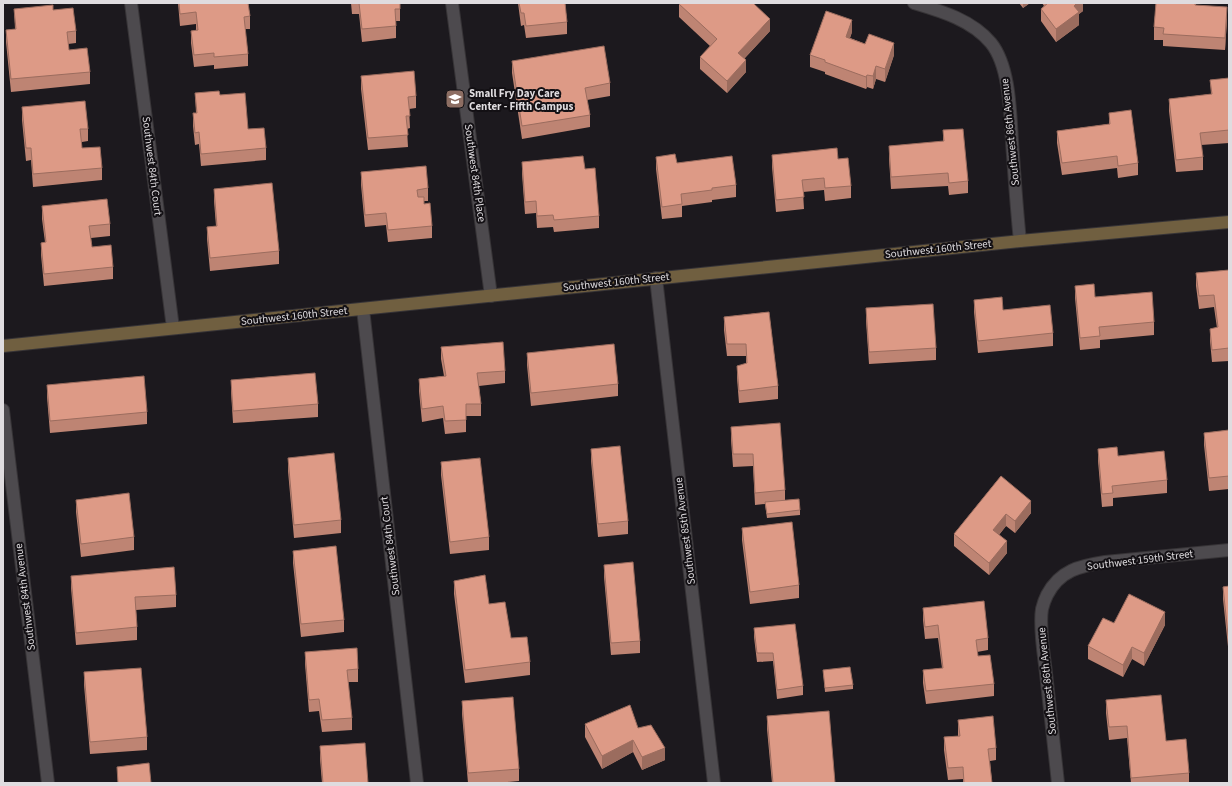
<svg xmlns="http://www.w3.org/2000/svg" width="1232" height="786" font-family="'Source Sans 3',sans-serif">
<rect width="100%" height="100%" fill="#1c191e"/>
<g fill="none" stroke-linecap="round" stroke-linejoin="round">
<defs>
<path id="street" d="M131 3 173 328
M452 3 491 296
M914 3C941 11 972 20 991 43 1012 69 1010 123 1013 155 1015 184 1017 212 1020 241
M656 278 714 783
M363 309 417 783
M3 410 48 783
M1058 783C1054 746 1050 710 1046 673 1044 655 1039 627 1042 609 1043 605 1045 599 1047 595 1060 570 1080 566 1105 562L1229 550"/>
<path id="secondary" d="M3 346 1020 241 1229 222"/>
</defs>
<use href="#street" stroke="#373437" stroke-width="14"/>
<use href="#secondary" stroke="#373437" stroke-width="14"/>
<use href="#street" stroke="#4d4a4e" stroke-width="12"/>
<use href="#secondary" stroke="#705f40" stroke-width="12"/>
</g>
<path fill="#be8473" d="M178 3H248L250 16V29H245L248 54V66L214 69V65L194 67 191 43V31L196 30V24L180 26Z
M351 3H400V21H396V38L362 42 359 14H352Z
M518 3H565L567 22V34L526 38 524 25 521 26Z
M1019 3H1030L1023 8Z
M1042 3H1083V11L1079 14V25L1056 42 1041 21V9L1044 6Z
M1156 3H1196V5L1227 19 1225 50 1163 46V40H1154V27Z
M679 4 770 31 745 58 746 72 727 93 700 69V57L710 46 679 17Z
M14 9 53 10 76 31V43L68 44 69 50 90 72V84L11 92 6 42V30L15 29Z
M852 32 850 38 894 55 885 82 876 79 873 89 867 87 866 89 825 74V72L810 67V55Z
M512 61 610 83V96L587 100 590 115V127L522 139 512 73Z
M361 76 416 96V108L409 109 410 128 407 129 408 147 368 150 361 89Z
M1229 78V143L1201 145 1203 157V170L1176 172 1169 111V99L1211 94 1210 80Z
M195 93 220 95 248 129 266 148V160L201 166 199 144 195 145 193 126V113H196Z
M22 107 88 129V141L82 142V148L102 168V180L33 187 31 160 26 161 22 120Z
M1109 113 1138 163V175L1118 178 1117 168 1062 175 1057 143V131L1109 124Z
M943 130 968 181V193L949 195 948 186 891 189 889 159V146L943 142Z
M772 155 838 159 851 186V198L825 201 824 190 803 192 804 209 776 212 772 167Z
M656 157 677 163 736 185V197L712 200V202L682 206V217L662 219 656 169Z
M522 162 585 169 599 216V228L554 232 553 227 537 228 536 213 525 214 522 174Z
M361 172 428 188V201H424V204L432 226V238L388 242 386 225 365 227 361 185Z
M214 189 279 251V264L210 271 207 239V227L216 226 214 201Z
M42 206 110 224V236L91 238 92 247 113 267V279L44 286 41 255V243L45 242 42 219Z
M1229 270V361L1212 362 1210 341V329L1217 328 1214 307 1199 309 1196 286V273Z
M1075 286 1095 297 1154 322V335L1100 340V348L1080 350 1075 298Z
M974 300 1003 310 1053 333V346L978 353 974 312Z
M866 308 936 348V360L869 364 866 321Z
M769 312 778 386V399L739 403 737 378V366L746 364V356H727L724 330V317Z
M441 347 505 371V383L479 386 481 404V416H466V432L445 434 443 418 422 422 419 391V379L444 376 441 359Z
M527 353 618 384V396L531 406 527 365Z
M231 380 318 404V417L233 423 231 392Z
M47 385 147 412V424L50 433 47 397Z
M731 427 785 490V500L800 510V515L767 518 765 504 755 505 753 466 733 467 731 440Z
M1229 430V489L1209 491 1204 445V433Z
M591 449 628 521V534L598 537 591 461Z
M1098 449 1118 456 1167 480V493L1113 498V506L1102 507 1098 461Z
M288 458 341 520V533L294 538 288 471Z
M441 462 489 537V550L450 554 441 475Z
M1001 476 1031 513 1015 533 1006 526 999 535 1007 553 989 575 954 546V534Z
M76 500 134 537V550L81 557 76 512Z
M742 528 799 585V598L750 604 742 540Z
M293 551 344 620V632L301 637 293 563Z
M604 565 640 641V653L611 655 604 577Z
M71 576 176 595V607L136 610 137 627V640L76 645 71 588Z
M454 581 489 604 511 638 530 662V675L465 683 454 594Z
M1229 586V656L1223 599V587Z
M923 608 988 638V650L977 652 978 656 994 684V696L926 704 923 683V670L942 668 938 638 925 639 923 620Z
M1114 623 1165 625 1144 666 1132 659 1123 677 1088 659V646Z
M754 628 803 686V695L777 699 773 661 757 662 754 637Z
M305 652 358 669V682H348L352 718V730L322 732 319 711 309 712 305 664Z
M823 670 853 685V689L825 692Z
M84 672 147 737V750L90 754 84 685Z
M1106 700 1166 741 1189 773V783H1131L1127 738 1109 740 1106 713Z
M462 701 519 769V781L496 783H468L462 714Z
M767 716 835 783H772L767 729Z
M958 720 996 748V760L990 761 992 783H963V779L948 780 944 750V737L958 736Z
M585 724 638 728 665 760 642 770 633 752 602 769 585 737Z
M320 746 368 783H322L320 759Z"/>
<path fill="#9b6c5e" d="M1023 3H1030L1023 8Z
M1077 3H1083V11L1079 14V25L1056 42V29L1074 6Z
M1227 7V19L1225 50V38Z
M770 19V31L738 65V53Z
M852 20V32L846 49V37Z
M894 43V55L885 82V69Z
M746 60V72L727 93V81Z
M876 66V79L873 89V76Z
M867 75V87L866 89V77Z
M1031 501V513L1015 533V521Z
M1006 514V526L993 542V530Z
M1007 541V553L989 575V563Z
M1165 612V625L1144 666V653Z
M1132 647V659L1123 677V665Z
M633 740V752L602 769V756Z
M665 748V760L642 770V757Z"/>
<path fill="#dd9a86" stroke="#9b6c5e" d="M179 3H248L250 16 244 17 248 54 214 57V53L194 55 191 31 198 30 196 12 180 14Z
M359 3H400V9H395L396 26 362 29Z
M519 3H565L567 22 526 26 524 13H521Z
M681 3H753L770 19 738 53 746 60 727 81 700 57 717 39 679 4Z
M1048 3H1077L1074 6 1079 12 1056 29 1041 9Z
M1156 3H1195V5L1227 7 1225 38 1163 34 1164 28 1154 27Z
M53 5V10L73 8 76 31 67 32 69 50 87 48 90 72 11 79 6 30 16 29 14 9Z
M826 11 852 20 846 37 865 44 869 34 894 43 885 69 876 66 873 76 867 75 866 77 825 62V60L810 55Z
M604 46 610 83 585 88 590 115 522 126 512 61Z
M414 71 416 96 408 97 410 116H406L408 135 368 138 361 76Z
M1229 78V130L1200 133 1203 157 1176 160 1169 99 1212 94 1210 80Z
M219 91 220 95 245 93 248 129 264 128 266 148 201 154 199 132 195 133 193 113H197L195 93Z
M85 101 88 129H80L82 148 100 147 102 168 33 174 31 148H26L22 107Z
M1131 110 1138 163 1118 166 1117 156 1062 163 1057 131 1110 124 1109 113Z
M963 129 968 181 949 183 948 173 891 177 889 146 944 141 943 130Z
M837 148 838 159 848 158 851 186 825 188 824 178 802 180 804 197 776 200 772 155Z
M675 154 677 163 732 156 736 185 712 188V190L681 194 682 204 662 207 656 157Z
M583 156 585 169 595 168 599 216 554 220 553 215 537 216 536 201 525 202 522 162Z
M426 166 428 188 417 190 418 197H424V204L430 203 432 226 388 230 386 213 365 215 361 172Z
M272 183 279 251 210 258 207 227 217 226 214 189Z
M107 199 110 224 89 226 92 247 111 245 113 267 44 274 41 243 46 242 42 206Z
M1229 270V348L1212 350 1210 329 1218 327 1214 295 1199 296 1196 273Z
M1094 284 1095 297 1152 292 1154 322 1099 327 1100 336 1080 338 1075 286Z
M1002 297 1003 310 1050 305 1053 333 978 341 974 300Z
M933 304 936 348 869 352 866 308Z
M769 312 778 386 739 391 737 366 747 363 746 344H727L724 317Z
M503 342 505 371 477 373 481 404H466V420L445 421 443 406 422 409 419 379 446 376 441 347Z
M614 344 618 384 531 393 527 353Z
M315 373 318 404 233 411 231 380Z
M144 376 147 412 50 421 47 385Z
M780 423 785 490 755 493 753 454H733L731 427Z
M1229 430V476L1209 478 1204 433Z
M620 446 628 521 598 524 591 449Z
M1117 447 1118 456 1164 451 1167 480 1112 486 1113 493 1102 494 1098 449Z
M334 453 341 520 294 525 288 458Z
M480 458 489 537 450 542 441 462Z
M1001 476 1031 501 1015 521 1006 514 993 530 1007 541 989 563 954 534Z
M129 493 134 537 81 544 76 500Z
M799 499 800 510 767 514 765 502Z
M792 522 799 585 750 592 742 528Z
M336 546 344 620 301 624 293 551Z
M633 562 640 641 611 643 604 565Z
M174 567 176 595 135 597 137 627 76 633 71 576Z
M485 575 489 604 505 602 511 638 527 637 530 662 465 670 454 581Z
M1229 586V644L1223 587Z
M1129 594 1165 612 1144 653 1132 647 1123 665 1088 646 1103 618 1114 623Z
M984 601 988 638 976 640 978 656 990 655 994 684 926 691 923 670 943 668 938 625 925 627 923 608Z
M795 624 803 686 777 690 773 653H757L754 628Z
M357 648 358 669 347 670 352 718 322 720 319 699 309 700 305 652Z
M850 667 853 685 825 688 823 670Z
M141 668 147 737 90 742 84 672Z
M1161 695 1166 741 1186 739 1189 773 1131 778 1127 726 1109 727 1106 700Z
M513 697 519 769 468 773 462 701Z
M630 705 638 728 651 725 665 748 642 757 633 740 602 756 585 724Z
M829 711 835 783H773L767 716Z
M993 716 996 748 988 749 992 783H964L963 767 948 768 944 737 960 736 958 720Z
M365 743 368 783H323L320 746Z
M149 763 151 783H118L117 767Z"/>
<defs>
<symbol id="school-square" viewBox="-11 -11 22 22"><rect x="-9" y="-9" width="18" height="18" rx="4" fill="#8d6e63" stroke="#131014"/><path d="M0-5L7-2L0 1L-7-2ZM-4 1L0 2.5L4 1V4Q0 6-4 4Z" fill="#fff"/></symbol>
</defs>
<g fill-rule="evenodd">
<use href="#school-square" x="444" y="88" width="22" height="22"/>
</g>
<g text-anchor="middle" dominant-baseline="central" stroke-width="4" stroke-linejoin="round" paint-order="stroke">
<g font-size="11" font-weight="bold" fill="#dfdcdf" stroke="#131014" text-anchor="start">
<text x="469" y="93">Small Fry Day Care<tspan x="469" dy="13">Center - Fifth Campus</tspan></text>
</g>
<g font-size="11" fill="#dfdcdf" stroke="#131014">
<text transform="translate(1010 132) rotate(-96)">Southwest 86th Avenue</text>
<text transform="translate(152 166) rotate(83)">Southwest 84th Court</text>
<text transform="translate(475 173) rotate(82)">Southwest 84th Place</text>
<text transform="translate(938 249) rotate(-6)">Southwest 160th Street</text>
<text transform="translate(616 282) rotate(-6)">Southwest 160th Street</text>
<text transform="translate(294 316) rotate(-6)">Southwest 160th Street</text>
<text transform="translate(685 531) rotate(-97)">Southwest 85th Avenue</text>
<text transform="translate(390 546) rotate(-97)">Southwest 84th Court</text>
<text transform="translate(1140 560) rotate(-7)">Southwest 159th Street</text>
<text transform="translate(25 597) rotate(-97)">Southwest 84th Avenue</text>
<text transform="translate(1047 681) rotate(-96)">Southwest 86th Avenue</text>
</g>
</g>
<rect width="1232" height="786" fill="none" stroke="#dfdcdf" stroke-width="8"/>
</svg>
